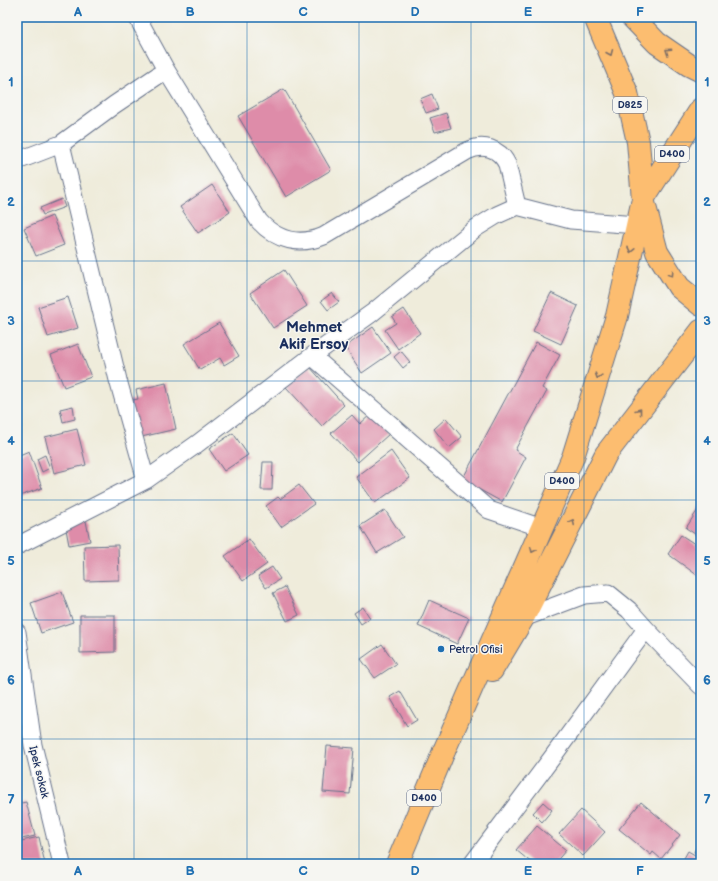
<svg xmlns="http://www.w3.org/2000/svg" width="718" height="881" font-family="'Balsamiq Sans',sans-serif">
<rect width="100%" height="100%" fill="#f6f6f2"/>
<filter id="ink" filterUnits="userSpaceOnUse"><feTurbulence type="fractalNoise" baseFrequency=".025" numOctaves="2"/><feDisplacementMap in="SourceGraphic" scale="8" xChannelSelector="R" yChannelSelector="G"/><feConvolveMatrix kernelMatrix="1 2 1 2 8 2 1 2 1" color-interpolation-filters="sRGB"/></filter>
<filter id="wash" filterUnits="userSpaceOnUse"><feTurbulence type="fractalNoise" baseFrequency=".012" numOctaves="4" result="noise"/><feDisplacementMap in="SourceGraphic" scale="16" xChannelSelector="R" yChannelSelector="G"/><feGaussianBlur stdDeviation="0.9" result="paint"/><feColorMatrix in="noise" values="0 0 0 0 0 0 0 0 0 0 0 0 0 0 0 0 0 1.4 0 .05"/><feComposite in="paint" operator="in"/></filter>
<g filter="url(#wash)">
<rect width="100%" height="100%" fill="#efecdb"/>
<g id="blocks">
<path fill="#de8ca9" d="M284 89 331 170 286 197 238 116Z
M432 94 438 109 426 113 420 99Z
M446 113 451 128 435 132 430 118Z
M212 185 230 212 198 233 180 207Z
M62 199 65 207 43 215 40 208Z
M52 216 64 245 36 256 24 228Z
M284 270 307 306 273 328 250 293Z
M332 293 339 302 328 310 321 301Z
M551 293 578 306 561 344 533 331Z
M68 297 78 328 48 337 38 307Z
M404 309 420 333 398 349 385 330 396 323 392 317Z
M219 323 239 356 224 365 220 358 200 370 184 344Z
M373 327 391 353 362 373 345 347Z
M536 342 560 355 542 388 547 391 515 450 526 457 502 502 462 480Z
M78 344 91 377 64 387 51 355Z
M401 351 410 362 403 368 394 357Z
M309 366 344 405 322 426 286 387Z
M166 383 176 429 137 438 128 401 138 399 136 390Z
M73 406 75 419 63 422 60 409Z
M371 414 389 434 358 462 331 433 352 415 360 424Z
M446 418 462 437 449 448 434 429Z
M77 429 86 465 54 473 45 437Z
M233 433 248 455 224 471 209 449Z
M29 451 42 488 17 497V456Z
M391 451 410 478 375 503 356 477Z
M45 455 50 468 42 472 37 459Z
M263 462H273L272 490H261Z
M299 485 314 504 281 527 266 506 278 497 280 499Z
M701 505V538L686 528Z
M385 510 403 537 377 553 360 526Z
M86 521 90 541 69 545 65 524Z
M681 535 701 548V578L668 554Z
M249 539 267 564 243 581 225 556Z
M118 545 119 580 85 581 84 546Z
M272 567 280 579 266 588 258 576Z
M285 587 299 615 287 621 273 593Z
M62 592 73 622 41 633 31 603Z
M429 600 469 618 457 644 418 626Z
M363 607 370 618 361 624 354 613Z
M80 615H115V652L80 653Z
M382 644 396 664 375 678 361 659Z
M400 691 417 720 407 726 390 697Z
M327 746 354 748 350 794 323 792Z
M26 802 35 836 17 840V804Z
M543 802 552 810 542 822 533 813Z
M641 802 680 835 661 859 653 852 651 855 619 829Z
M581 810 605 832 583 856 559 834Z
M537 826 566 850 554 864H533L516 850Z
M39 837 45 864H19L17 854V842Z
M701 837V855L694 852Z
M688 851 700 858 697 864H689L683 860Z"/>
</g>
</g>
<g filter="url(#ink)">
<use href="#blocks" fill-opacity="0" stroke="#65718a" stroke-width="1"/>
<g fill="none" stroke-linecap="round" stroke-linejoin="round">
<defs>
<path id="minor" d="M137 17 166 70 259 221C277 241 300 246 324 236L467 151C483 143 499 148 507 164L517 206
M61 144 118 380 146 480
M17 161 61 144 114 105 166 70
M312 356 489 510 542 528
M17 546 146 480 197 444 312 356 372 313 476 228 497 215 517 206 571 220 637 225
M523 618 584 595 608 593 629 610 646 629 701 686
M17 632 33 745 62 864
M472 864 551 759 646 629"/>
<path id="primary" d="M397 864 444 751"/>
<path id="trunk" d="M595 17 627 93 638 142 643 199 657 252 679 287 701 305
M632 17 657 43 689 65 701 71
M492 670 523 618 606 454 701 331
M444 751 573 457 617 316 643 199 701 109"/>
</defs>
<use href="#minor" stroke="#65718a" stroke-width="19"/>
<use href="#primary" stroke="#65718a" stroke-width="24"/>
<use href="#trunk" stroke="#65718a" stroke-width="24"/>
<use href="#minor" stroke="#fff" stroke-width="17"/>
<use href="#primary" stroke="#fcbd6f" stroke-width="22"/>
<use href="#trunk" stroke="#fcbd6f" stroke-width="22"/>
</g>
<defs><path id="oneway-chevron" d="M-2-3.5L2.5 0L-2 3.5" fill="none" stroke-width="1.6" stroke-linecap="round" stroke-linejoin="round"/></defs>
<g stroke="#806f66">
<use href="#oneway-chevron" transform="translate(668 51) rotate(-146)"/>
<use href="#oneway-chevron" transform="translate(610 53) rotate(67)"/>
<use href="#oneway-chevron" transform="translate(631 250) rotate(102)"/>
<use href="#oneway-chevron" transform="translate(671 274) rotate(57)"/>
<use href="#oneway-chevron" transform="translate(598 376) rotate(108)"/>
<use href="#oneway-chevron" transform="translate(639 411) rotate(-52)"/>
<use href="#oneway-chevron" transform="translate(572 522) rotate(-63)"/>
<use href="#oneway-chevron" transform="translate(533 550) rotate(114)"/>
</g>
</g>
<path fill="none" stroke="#1f6fb2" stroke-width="1" stroke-opacity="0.55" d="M134 17V864M247 17V864M359 17V864M471 17V864M584 17V864M17 142H701M17 261H701M17 381H701M17 500H701M17 620H701M17 739H701"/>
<circle fill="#1f6fb2" stroke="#f6f6f2" stroke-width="1.5" cx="441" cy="649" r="4"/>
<g text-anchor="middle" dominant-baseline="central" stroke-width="3" stroke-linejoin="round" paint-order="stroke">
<g fill="#f6f6f2" stroke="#5d6b8a" stroke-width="1">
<rect x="613" y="97" width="34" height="16" rx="3"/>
<rect x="655" y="146" width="34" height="16" rx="3"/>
<rect x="545" y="473" width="34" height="16" rx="3"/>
<rect x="407" y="790" width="34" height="16" rx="3"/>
</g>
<g font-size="10" font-weight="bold" fill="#1b2f5e">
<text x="630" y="105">D825</text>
<text x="672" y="154">D400</text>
<text x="562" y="481">D400</text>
<text x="424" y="798">D400</text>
</g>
<g font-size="11" fill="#1b2f5e" stroke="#f6f6f2" text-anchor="start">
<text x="449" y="649">Petrol Ofisi</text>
</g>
<g font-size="11" fill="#1b2f5e" stroke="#f6f6f2">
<text transform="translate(39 772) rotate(76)">Ipek sokak</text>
</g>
<g font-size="15" font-weight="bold" fill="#1b2f5e" stroke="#f6f6f2">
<text x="314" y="327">Mehmet<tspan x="314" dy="17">Akif Ersoy</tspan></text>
</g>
</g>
<rect width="718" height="881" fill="none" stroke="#f6f6f2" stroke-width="44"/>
<rect x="22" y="22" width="674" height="837" fill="none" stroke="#1f6fb2" stroke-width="1.5"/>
<g font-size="13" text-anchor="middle" font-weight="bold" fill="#1f6fb2">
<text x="78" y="16">A</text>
<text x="190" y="16">B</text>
<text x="303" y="16">C</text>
<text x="415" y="16">D</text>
<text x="528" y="16">E</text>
<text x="640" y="16">F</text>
<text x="11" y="86">1</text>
<text x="707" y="86">1</text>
<text x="11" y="206">2</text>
<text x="707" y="206">2</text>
<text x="11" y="325">3</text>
<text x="707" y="325">3</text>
<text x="11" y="445">4</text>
<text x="707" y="445">4</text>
<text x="11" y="565">5</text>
<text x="707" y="565">5</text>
<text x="11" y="684">6</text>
<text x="707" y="684">6</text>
<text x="11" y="804">7</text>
<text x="707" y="804">7</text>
<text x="78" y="875">A</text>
<text x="190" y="875">B</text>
<text x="303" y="875">C</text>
<text x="415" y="875">D</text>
<text x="528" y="875">E</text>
<text x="640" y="875">F</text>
</g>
</svg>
